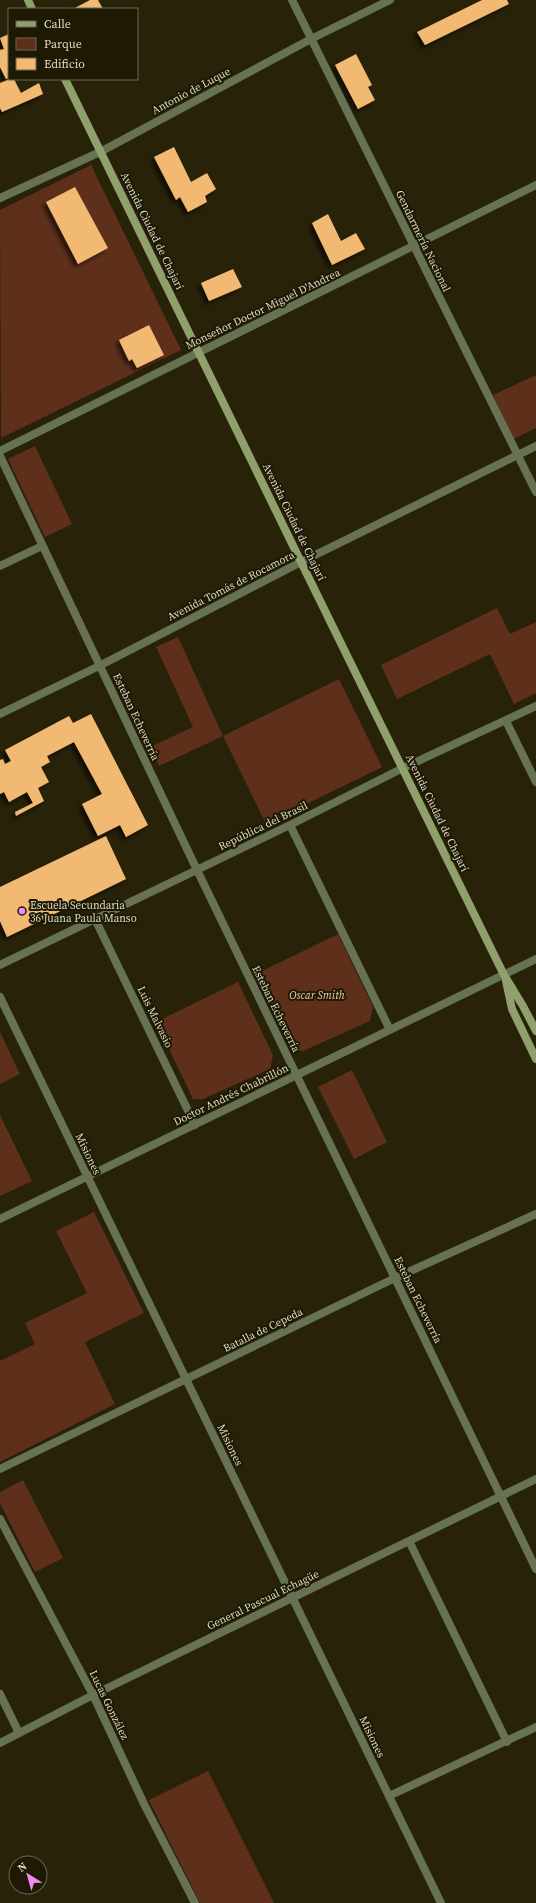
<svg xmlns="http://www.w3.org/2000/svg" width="536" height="1903" font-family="'Source Serif 4',serif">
<defs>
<filter id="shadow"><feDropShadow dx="-3.5" dy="3.5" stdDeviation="2" flood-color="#0009"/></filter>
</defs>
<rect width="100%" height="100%" fill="#282209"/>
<path fill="#5e301b" d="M91 165 181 350 1 438 0 210Z
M536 375V428L513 439 493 395Z
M35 446 72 524 45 537 8 459Z
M497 608 510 634 536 622V693L514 704 490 654 397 699 381 665Z
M178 637 223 736 339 679 382 767 266 824 223 736 159 766 150 747 193 727 156 647Z
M338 934 373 1007 370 1021 303 1051H293L256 974Z
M238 982 273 1055 270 1069 203 1099H193L156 1022Z
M0 1032 20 1074 0 1084Z
M352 1070 387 1142 354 1159 318 1087Z
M0 1115 32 1181 0 1196Z
M94 1212 144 1313 85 1342 115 1404 0 1462V1361L35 1344 25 1323 87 1293 56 1231Z
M23 1480 63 1558 35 1572 0 1503V1492Z
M208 1771 274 1903H200L149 1800Z"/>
<path fill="#f2b973" filter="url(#shadow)" d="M90 0H98L103 9H73Z
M482 0H507L509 4 425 45 417 32Z
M9 34V78L6 79 0 67V50L4 49 0 38Z
M356 54 372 85 368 87 375 100 358 109 335 65Z
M10 79H14L21 93 39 83 43 94 2 112 0 108V83Z
M174 147 191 182 207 173 216 189 205 196 207 202 188 212 180 197 176 200 154 157Z
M75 187 108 248 78 264 46 202Z
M328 214 341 241 356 233 365 249 332 265 312 223Z
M233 269 242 287 209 301 201 283Z
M149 325 164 355 137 368 132 359 129 361 119 340Z
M91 714 148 825 126 837 120 825 98 836 82 804 102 794 74 742 47 756 50 762 41 767 49 782 38 788 44 801 16 816 15 812 33 803 27 792 9 802 4 792 0 794V760L3 759 5 764 11 761 5 750 69 716 73 723Z
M106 836 126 879 7 937 0 921V887Z"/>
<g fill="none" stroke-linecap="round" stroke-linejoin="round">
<path stroke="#677253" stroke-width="8" d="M292 0 536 492
M0 198 100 152 311 39 390 0
M0 451 536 185
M0 456 197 870 536 1569
M0 566 42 546
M506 721 536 782
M290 825 390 1030
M95 919 195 1125
M0 965 290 825 403 768 536 706
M0 997 441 1903
M0 1219 536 959
M0 1469 395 1278 536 1214
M0 1519 93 1695 144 1804 195 1903
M409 1541 507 1742
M0 1694 19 1733
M0 1743 93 1695 536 1479
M389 1796 536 1727"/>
<path stroke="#677253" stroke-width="8" d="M0 714 99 666 301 562 536 446"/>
<path stroke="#8fa06d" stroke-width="8" d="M28 0 32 9
M65 79 301 562 504 975 523 1006 536 1031
M506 981 512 1009 536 1059"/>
</g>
<circle fill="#ef8bf7" stroke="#1e1902" stroke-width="1.5" cx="22" cy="911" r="4"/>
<g text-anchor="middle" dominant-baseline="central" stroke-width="4" stroke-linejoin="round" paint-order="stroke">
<g font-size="11" fill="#dddacb" stroke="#1e1902">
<text transform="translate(191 91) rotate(-28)">Antonio de Luque</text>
<text transform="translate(152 231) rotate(64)">Avenida Ciudad de Chajarí</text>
<text transform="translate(423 241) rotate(64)">Gendarmería Nacional</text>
<text transform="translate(263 309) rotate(-26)">Monseñor Doctor Miguel D'Andrea</text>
<text transform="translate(294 522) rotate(64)">Avenida Ciudad de Chajarí</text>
<text transform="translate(231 586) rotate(-27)">Avenida Tomás de Rocamora</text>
<text transform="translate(136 717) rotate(65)">Esteban Echeverría</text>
<text transform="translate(437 813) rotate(64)">Avenida Ciudad de Chajarí</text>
<text transform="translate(263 826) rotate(-26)">República del Brasil</text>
<text transform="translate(276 1009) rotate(64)">Esteban Echeverría</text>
<text transform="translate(155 1017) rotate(64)">Luis Malvasio</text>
<text transform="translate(231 1095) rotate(-26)">Doctor Andrés Chabrillón</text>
<text transform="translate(88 1154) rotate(64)">Misiones</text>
<text transform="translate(418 1300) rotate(64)">Esteban Echeverría</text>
<text transform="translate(263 1330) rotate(-26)">Batalla de Cepeda</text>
<text transform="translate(230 1445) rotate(64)">Misiones</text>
<text transform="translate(263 1600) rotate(-26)">General Pascual Echagüe</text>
<text transform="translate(109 1705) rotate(64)">Lucas González</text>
<text transform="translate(372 1737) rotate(64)">Misiones</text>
</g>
<g font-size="11" fill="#dddacb" stroke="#1e1902" text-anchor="start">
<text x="30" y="905">Escuela Secundaria<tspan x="30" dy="13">36 Juana Paula Manso</tspan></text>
</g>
<g font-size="11" font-style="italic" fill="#f9cebb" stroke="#1e1902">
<text x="317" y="995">Oscar Smith</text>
</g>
</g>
<rect x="8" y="8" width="130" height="72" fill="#1e1902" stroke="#6a6652"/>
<rect x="16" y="21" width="20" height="6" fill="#8fa06d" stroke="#6a6652"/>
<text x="44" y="28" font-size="12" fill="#dddacb">Calle</text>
<rect x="16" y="38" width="20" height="12" fill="#5e301b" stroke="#6a6652"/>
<text x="44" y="48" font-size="12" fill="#dddacb">Parque</text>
<rect x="16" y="58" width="20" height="12" fill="#f2b973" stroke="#6a6652"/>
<text x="44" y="68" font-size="12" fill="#dddacb">Edificio</text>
<g transform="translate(28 1875) rotate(323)"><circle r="19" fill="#1e1902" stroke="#6a6652"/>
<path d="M0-3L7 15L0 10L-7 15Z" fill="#ef8bf7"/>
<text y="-6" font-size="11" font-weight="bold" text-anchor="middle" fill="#dddacb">N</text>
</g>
</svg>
